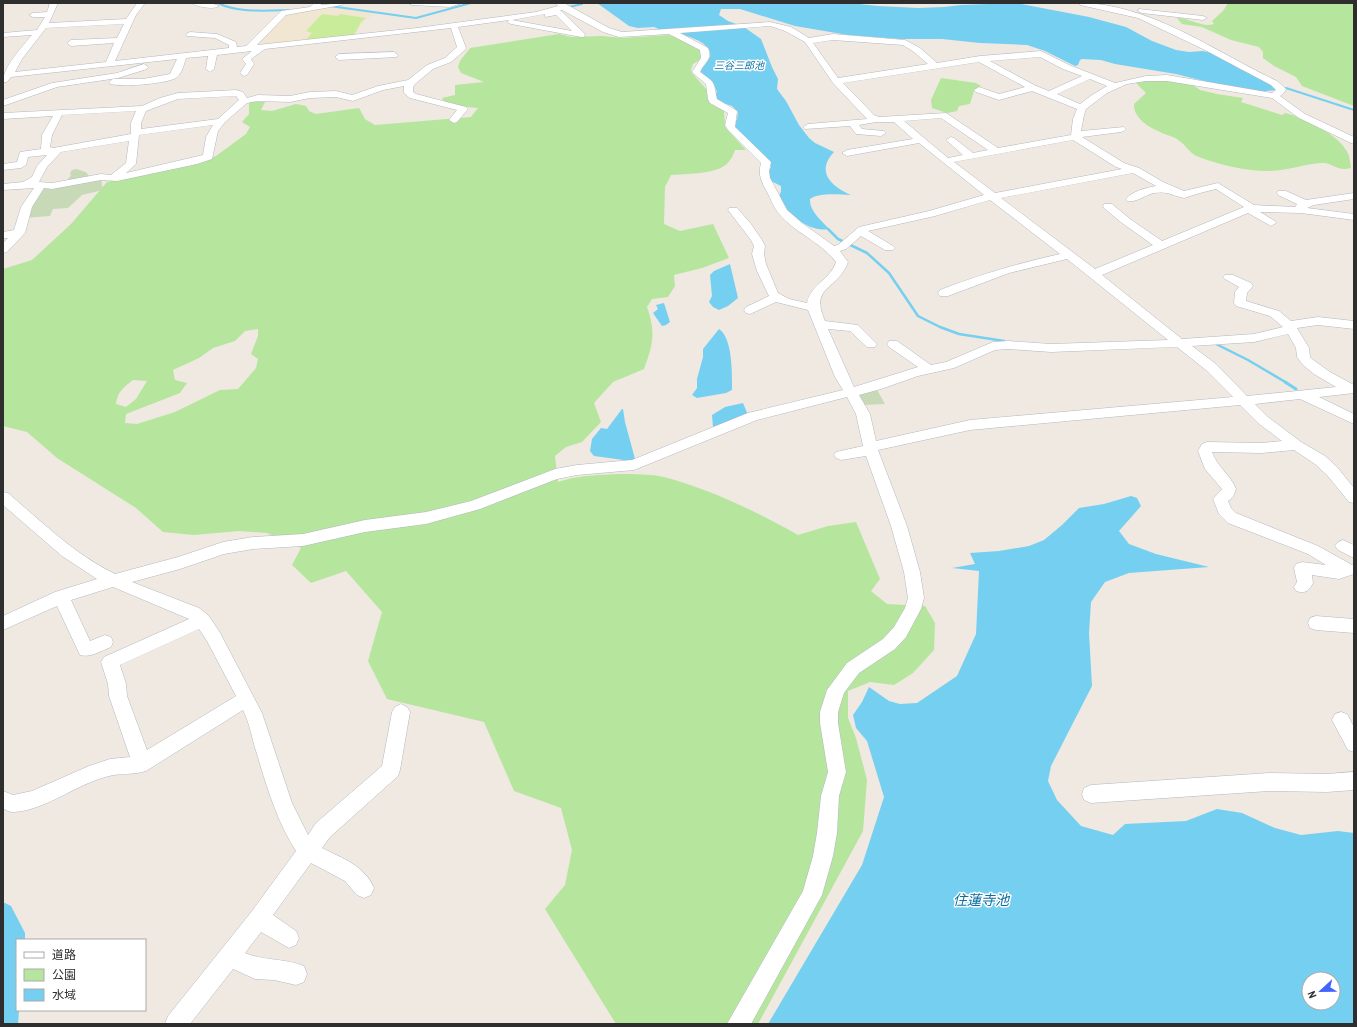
<svg xmlns="http://www.w3.org/2000/svg" width="1357" height="1027" font-family="'Archivo Narrow','Noto Sans JP',sans-serif">
<rect width="100%" height="100%" fill="#efe9e1"/>
<path fill="#f0e6d1" d="M329 7 377 12 363 22 354 37 251 47 284 14Z"/>
<path fill="#b6e59e" fill-rule="evenodd" d="M1228 3H1354V106L1302 86 1296 77 1274 66 1263 58V52L1259 47 1231 40 1202 27 1182 24 1177 18C1190 18 1202 28 1214 24L1212 21 1223 11Z
M559 34 571 37 602 36 623 38 668 35 683 39 699 49 702 55 700 60 693 64 691 70 692 73 707 90C706 104 712 105 724 110L725 127 746 150H735C733 156 730 162 724 166 712 174 685 174 671 175L665 187 664 224 680 231 713 224 729 258 702 268 674 275 675 286 668 297 652 299 647 307C656 333 653 344 644 369L613 382 594 403 601 422 582 442 566 447 555 456 558 482C562 481 567 479 572 478 597 474 639 472 664 477 710 489 757 512 798 535L828 526 856 522 880 579 871 591 887 604 925 606 935 623 934 650 913 673 894 685 870 682 848 691V718L856 738 867 780 863 831 758 1024H616L545 909 565 885 572 850 561 808 514 791 484 722 387 699 368 661 382 612 346 571 311 583 292 565 301 548 267 533 239 531 194 535 163 532 136 508 57 458 27 432 3 426V269L32 260 71 224 107 182 187 166 216 156 246 134 250 127 242 122 249 114V102H265L261 110 272 111 296 104 306 106 309 111 316 114 359 108 365 119 375 125 471 117 478 108 446 105 442 98 455 95V85L484 82 461 73 458 67 460 61 470 48ZM258 329V336L251 354 258 359 256 368 238 389 220 390 175 412 137 424 125 423 126 414 180 393 187 383 175 380 173 370 199 358 213 348 235 341 245 331ZM133 380 147 381 136 399 126 407 116 404C117 392 124 387 133 380Z
M941 78 976 83 981 86 974 91 970 104 959 106 957 111 947 113 932 108 931 100Z
M1145 79 1189 82 1200 90 1217 94 1243 98 1241 102 1282 115 1285 113C1303 117 1337 134 1346 150 1350 155 1350 162 1351 168 1337 172 1332 162 1322 163 1304 164 1286 171 1268 171 1246 171 1220 165 1199 157 1189 154 1184 141 1173 137 1158 132 1133 122 1134 104L1146 93 1135 82Z"/>
<path fill="#c8d9b8" d="M76 169 86 172 91 179H101L103 190 82 195 68 208 53 209 50 216 24 218 44 186 64 185 71 175 70 173 72 170Z
M876 388 885 404 861 405 856 392Z"/>
<path fill="#c9ec9a" d="M322 14 338 16 340 14 366 18 361 22 353 37 304 42 312 33 306 31Z"/>
<path fill="#75cff0" fill-rule="evenodd" d="M597 3H849L878 6 918 8 944 7 961 5 1016 3 1089 17 1126 27 1152 41 1176 50 1189 52 1203 51 1212 53 1240 69 1269 82 1277 90 1266 91V92L1220 85 1176 74 1115 64 1101 60 1082 59 1080 60 1078 65 1075 66 1045 51 1027 45 980 43 942 39H900L848 35 795 26 740 9H721L719 15 728 21 744 27 761 39 772 67 778 79 777 89 786 101 799 125 809 138 815 143 834 152C815 172 832 187 851 195 839 195 821 192 810 199 809 211 822 221 829 229 810 233 786 214 779 197L781 191V186L771 181 768 173 771 167 769 160 735 127 734 122 737 120 738 112 732 106 717 101 715 94 717 92C712 76 706 81 700 70 702 65 708 62 710 57 713 43 689 37 679 33L677 29 661 30 654 27 638 28 629 26Z
M730 264 738 298 728 306 719 310 713 307 709 302 712 296 710 275 714 271Z
M664 303 670 322 666 325 662 326 653 313 658 309 656 305Z
M719 329C733 338 732 375 732 390L726 393 697 398 692 395 697 388V379L703 357V349Z
M743 403 748 415 713 427 712 415 725 407Z
M622 409H623L625 422 635 459 631 461 594 456 590 451 592 439 601 428 607 429Z
M1131 496 1137 498 1141 506 1119 531 1129 544 1156 554 1209 567 1129 573 1105 582 1091 602 1089 633 1092 686 1051 766 1048 781 1057 800 1081 826 1113 835 1125 824 1186 821 1217 809 1242 813 1275 828 1301 835 1338 831 1354 833V1024H768L862 865 884 797 867 741 856 728 853 715 862 702 869 687 889 701 900 704 917 703 957 676 976 634 979 571 952 568 975 564 970 553 999 551 1029 546 1044 540 1062 525 1079 508 1104 504ZM1309 979H1333V1003H1309Z"/>
<g fill="none" stroke-linecap="round" stroke-linejoin="round">
<path stroke="#75cff0" stroke-width="2" d="M218 3C239 14 273 10 297 10
M330 6 416 18 471 3
M569 7 582 4
M1286 88 1354 110"/>
<path stroke="#75cff0" stroke-width="2.5" d="M828 229 838 239 867 253 889 273 918 316 940 327 959 334 1004 341
M1214 343 1248 360 1287 383"/>
<path stroke="#75cff0" stroke-width="3" d="M1285 382 1296 389"/>
<path fill="#75cff0" fill-rule="evenodd" d="M3 902 11 906 25 933V940H17V1010H19L18 1024H3Z"/>
<defs>
<path id="minor" d="M50 3H58L49 23 126 19 137 3H145L136 15 115 61 229 48V45L215 38 187 36 186 34 190 32 217 34 236 42 237 47 246 46 281 11 310 7 314 3H322L321 5 343 3 342 5 286 15 257 45 417 28 536 12 558 6 556 3H564L609 28 622 32 770 22 791 27 809 38 833 34 905 40 920 48 937 63 980 56 1041 51 1069 65 1115 83 1146 76 1167 75 1272 93 1276 90 1271 85 1205 50 1138 18 1080 5 1079 3C1150 3 1215 52 1277 81L1286 89 1284 93 1280 96 1305 114 1354 137V144L1351 143 1299 118 1272 98 1167 81H1146L1127 84 1107 93 1086 109 1084 115 1081 131 1124 127 1126 129 1124 131 1121 132 1082 137 1124 163 1139 168 1163 182 1184 191 1218 183 1254 205 1295 207 1297 204 1278 195 1277 193 1278 191H1286L1306 200 1354 193V199L1314 205 1307 208 1354 214V220L1301 213 1260 212 1275 221 1276 223 1271 226 1248 213 1102 275 1182 339 1254 334 1283 327 1270 316 1236 306 1234 303 1235 292 1239 287 1225 279 1223 277 1225 275H1233L1251 283 1253 286 1247 293 1246 301 1279 311 1291 321 1318 317 1354 321V329L1318 325 1297 328 1309 348 1310 357 1312 359 1330 372 1354 385V393L1319 397 1354 414V424L1300 399 1255 404 1268 417 1301 442 1325 456 1337 467 1354 488V503L1349 502 1327 475 1315 464 1294 450 1262 453 1212 452C1218 468 1230 474 1236 489L1233 497 1228 501 1231 508 1236 513 1318 546 1354 566V574L1339 579 1312 575 1313 583C1309 591 1305 594 1296 591L1294 587 1297 582 1294 568 1296 564 1302 562 1326 565 1308 554 1228 523 1219 514 1213 499 1222 489 1205 469 1198 451 1202 444 1207 442 1262 443 1282 441 1258 423 1240 405 970 430 878 450 907 526 920 572 924 598 921 609 906 637 895 649 859 673 844 693 838 712V723L846 772 839 796 837 833 833 856 822 895 751 1024H727L803 891 813 856 817 833 821 796 828 772 820 723V712L827 690 847 663 883 639 894 627 905 608 908 598 904 572 891 526 866 456 841 460 836 458 834 455 836 452 863 446 856 414 847 397 757 420 634 470 577 475 557 479 480 509 426 524 365 532 303 546 253 549 224 554 180 569 132 582 199 608 208 615 219 631 262 713 292 803 308 835 316 823 382 766 392 712 395 707 401 704 407 707 410 712 400 770 398 776 330 837 322 848C342 858 365 866 374 888L371 895 364 898 357 895 345 881 311 863 273 915 296 931 299 938 296 945 289 948 261 932 245 953C263 961 284 958 304 966L307 974 304 982 296 985 274 980 255 979 233 969 190 1024H165L168 1016 252 911 296 851C278 824 266 785 257 754 252 739 250 724 243 710L146 771C134 775 121 773 109 776 76 784 48 809 15 812 11 813 7 810 3 809V791L13 795 32 791 89 766 110 759 130 757 109 696 108 684 101 662 104 657 189 619 113 587 71 600 90 641 105 635 111 637 113 642 111 647C101 651 90 658 80 655L57 606 3 630V616L55 592 97 579 62 556 3 505V492L8 493C42 522 74 554 115 574L178 557 223 542 253 537 303 534 365 520 426 512 471 501 555 469 577 465 632 460 748 413 843 390 835 377 808 310 776 302 750 314 746 313 744 310 746 307 769 296 757 271 752 254 754 246 751 240 728 210 729 208H737L751 224 762 240 765 246 764 254 766 264 778 293 789 299 807 303C810 285 831 279 836 262 821 242 795 233 779 214 774 208 771 199 767 192 761 181 758 175 761 163L728 130 725 125 728 113 710 103 708 99 706 84 692 72 701 58 700 50 669 34 619 37 603 32 562 10H560L584 33 585 35 584 37H581L511 24 507 22 509 20 458 27 466 48 465 50 451 62 433 69 415 84 413 87V92L416 94 466 107 468 109 457 122 454 123 449 120 457 110 410 98 404 93V86L383 90 353 101 336 97 310 98 290 102 258 101 247 103 225 122 218 131 212 159 197 164 117 181 101 180 52 189 44 188 32 207 25 233 7 252 3 253V243L8 238H3V232L14 230 21 207 34 188 3 190V184L23 182 32 177 37 166 47 155 28 157 26 165 21 168 3 170V164L17 162 20 152 41 149 42 135 53 116 3 119V113L142 106 160 98 178 93 236 90 243 92 247 98 258 95 290 96 310 92 336 91 352 95 378 86 408 80 427 65 445 58 457 47 451 28 265 49 251 59 254 64 247 75 244 76 240 73 246 64 242 59 252 51 217 55 214 69 210 72 206 69 208 56 186 58C184 64 182 74 176 78 165 84 123 87 110 84L109 82 113 79H143L170 74 177 59 11 77 7 82H3C3 67 22 47 32 35L3 37V33L37 30 45 17H33L29 15 33 13 47 12ZM545 14V17L556 15 572 31 512 20ZM124 24 117 38 71 40 67 43 71 46 114 43 106 62 15 72 22 59 46 28ZM770 26 785 31 805 42 833 83 867 119 808 124 803 127 805 129 850 126 856 134 881 136 886 133 884 131 862 129 859 125 876 122H894L913 139 847 150 842 153 847 156 919 143 984 195 929 211 859 227 838 245 834 246 802 223 787 210 770 178 769 171 771 162 735 127 737 111 717 99C713 80 716 84 700 72 704 63 713 59 708 48L680 33ZM833 40 903 45 914 52 928 64 838 78 813 43ZM1040 57 1063 69 1082 76 1049 91 1036 86 990 61ZM979 62 1025 87 999 94 979 87 974 90 976 92 999 100 1032 91 1077 109 1073 119 1071 135 998 148 946 113 879 117 874 115 843 83ZM1090 79 1107 86 1092 95 1080 104 1057 94ZM236 96 239 100 218 119 141 129V123L146 111 178 99ZM136 111 131 123V134L53 148 50 147 52 135 62 115ZM941 118 988 150 973 153 954 138 951 137 946 140 963 155 948 158 904 121ZM213 125 206 137 203 155 126 173 136 164 139 135ZM1073 140 1116 167 1122 169 995 193 954 162ZM129 141 126 163 111 175 101 174 52 183 39 182 47 167 61 152ZM1133 173 1156 186C1146 188 1132 191 1126 199L1127 201C1136 203 1145 195 1154 193 1168 191 1171 195 1184 198L1200 193 1216 189 1244 207 1162 241 1130 219 1112 204H1104L1103 206 1104 208 1122 223 1153 245 1095 269 1001 198ZM990 200 1060 254C1019 263 979 275 940 290L938 293 940 296H948L1009 273 1067 259 1168 340 1051 344 1008 341 993 342 946 362 931 365 897 341H889L887 344 889 347 918 367 854 387 828 329 850 331 867 347H875L877 344 858 325 825 321C809 285 838 291 848 262L840 251 846 249 861 236 885 250H893L895 248 893 246 868 231 935 216ZM1288 334 1296 348 1297 357 1303 365 1314 374 1336 387 1247 396 1216 364 1192 346 1254 342ZM1177 347 1206 370 1233 397 970 420 876 441 870 414 859 395 881 389 918 376 954 368 995 350 1008 349 1051 352ZM199 629 207 641 236 696 147 750 127 696 126 684 120 665Z
M192 3H211L219 6C214 10 197 7 192 3Z
M408 3H462L450 7 412 5Z
M1139 9 1203 16 1207 18 1203 20 1142 13 1138 11Z
M394 52 398 55 397 57 339 60 335 57 339 54Z
M144 64 148 67 147 69 118 78 57 87 3 106V100L52 83 117 73Z
M1343 540 1354 545V558L1338 550 1335 546 1338 542Z
M1316 616 1354 619V633L1316 630 1310 628 1308 623 1310 618Z
M1341 712 1347 714 1354 727V752L1348 750 1332 720 1335 714Z
M1354 772V790L1327 792 1269 791 1091 803 1084 800 1082 794 1084 788 1091 785 1269 773 1327 774Z"/>
</defs>
<use href="#minor" stroke="#b4b7c1" stroke-width="1"/>
<use href="#minor" fill="#fff" fill-rule="evenodd"/>
</g>
<g text-anchor="middle" dominant-baseline="central" stroke-width="3" stroke-linejoin="round" paint-order="stroke">
<g font-size="10" font-style="italic" fill="#0d6fa3" stroke="#fff">
<text x="739" y="65">三谷三郎池</text>
</g>
<g font-size="14" font-style="italic" fill="#0d6fa3" stroke="#fff">
<text x="981" y="900">住蓮寺池</text>
</g>
</g>
<rect width="1357" height="1027" fill="none" stroke="#2e2e2e" stroke-width="8"/>
<rect x="16" y="939" width="130" height="72" fill="#ffffff" stroke="#ababab"/>
<rect x="24" y="952" width="20" height="6" fill="#ffffff" stroke="#ababab"/>
<text x="52" y="959" font-size="12" fill="#2e2e2e">道路</text>
<rect x="24" y="969" width="20" height="12" fill="#b6e59e" stroke="#ababab"/>
<text x="52" y="979" font-size="12" fill="#2e2e2e">公園</text>
<rect x="24" y="989" width="20" height="12" fill="#75cff0" stroke="#ababab"/>
<text x="52" y="999" font-size="12" fill="#2e2e2e">水域</text>
<g transform="translate(1321 991) rotate(248)"><circle r="19" fill="#ffffff" stroke="#ababab"/>
<path d="M0-3L7 15L0 10L-7 15Z" fill="#4264fb"/>
<text y="-6" font-size="11" font-weight="bold" text-anchor="middle" fill="#2e2e2e">N</text>
</g>
</svg>
